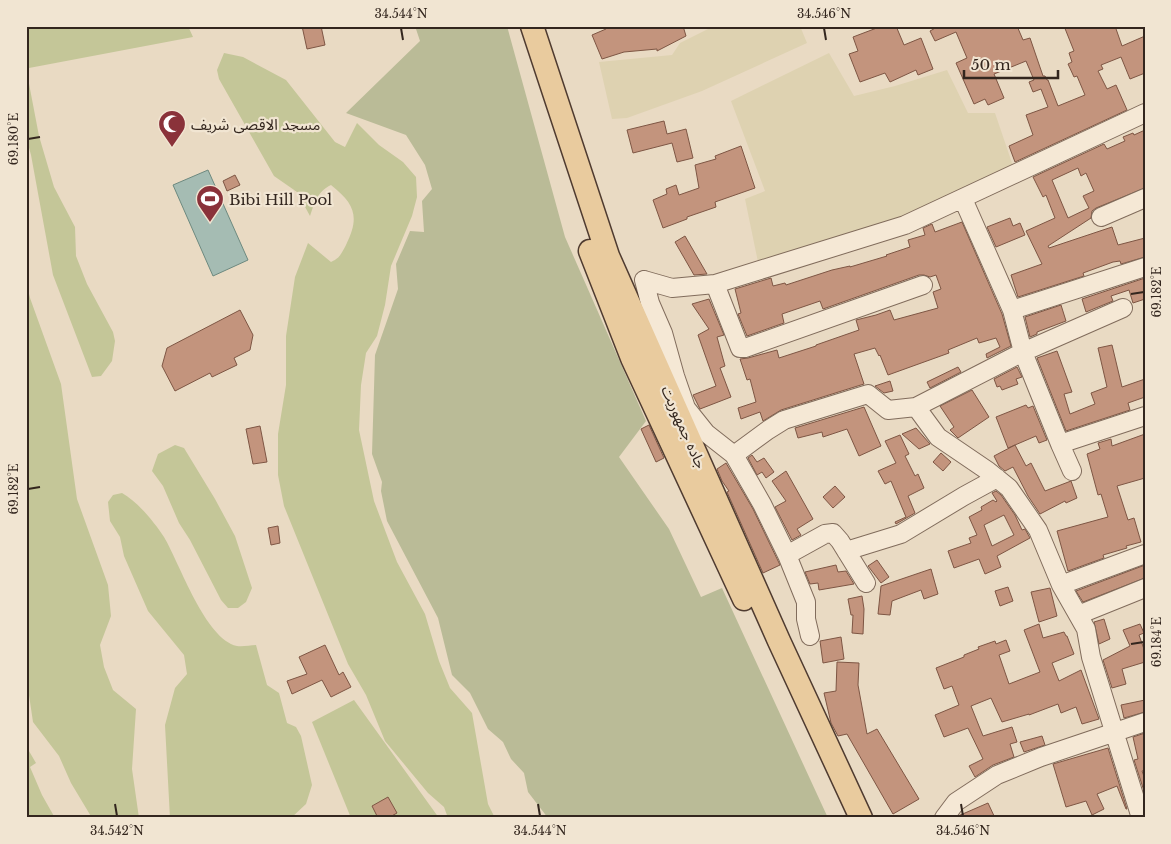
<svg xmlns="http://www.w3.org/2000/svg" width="1171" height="844" font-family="'Libre Baskerville','Noto Sans Arabic',serif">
<rect width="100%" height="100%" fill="#e9dac3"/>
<path fill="#ded2b1" d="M714 26H800L807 43 702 91 627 118 612 119 599 62 672 55 680 43Z
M829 53 854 96 895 86 947 70 968 113H995L1013 166 934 206 869 230 758 262 745 199 765 191 731 101Z"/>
<path fill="#c4c698" d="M26 26H188L193 37 29 68 26 57Z
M224 53 243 57 286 80 335 142 345 147 357 123 379 145 403 162 416 177 417 197 412 216 391 266 385 305 377 336 366 353 361 385 359 430 374 501 397 562 425 614 439 661 450 688 472 713 488 804 495 818H448L444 807 428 793 385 741 366 695 348 664 284 506 278 475V434L286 385V336L295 277 308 243 331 262C340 258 341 254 346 245 360 217 355 204 331 185 317 192 315 202 310 216L297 192 274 176 219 79 217 70Z
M26 68 39 136 54 187 75 227 76 256 87 284 113 332 115 341 112 361 101 376 92 377 53 275 31 155 26 137Z
M26 282 30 298 61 384 77 499 108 585 111 616 100 645 104 667 113 690 136 709 132 769 139 818H92L71 783 59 756 33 722 26 675Z
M175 445 184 448 215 499 235 536 252 588 246 602 238 608H228L221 600 190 540 179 523 163 486 152 471 158 454Z
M122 493C137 501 155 523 164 537 180 564 205 639 237 646 243 647 250 645 256 645L267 685 279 693 287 723 296 727 301 736 312 785 306 804 291 818H170L165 725 175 688 187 674 184 655 148 611 124 556 120 537 110 521 108 502 113 495Z
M354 700 439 818H351L312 722Z
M26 746 36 763 30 767 42 795 55 818H26Z"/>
<path fill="#babb97" d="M415 26H507L565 237 646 421 619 457 669 529 701 597 722 588 828 818H548L528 792 524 773 511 759 503 742 488 729 470 693 452 675 438 618 387 521 381 491 382 482 372 454 375 355 398 289 396 264 410 231 424 232 422 201 432 189 425 165 406 135 346 113 420 41Z"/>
<path fill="#a5bcb3" stroke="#6d897f" d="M208 170 248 260 213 276 173 185Z"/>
<path fill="#c3947d" stroke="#7e5644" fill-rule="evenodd" d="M302 26H321L325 45 307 49Z
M605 26H683L686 36 657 51V49L624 52 602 59 592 35 606 29Z
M882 26H896L904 45 921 38 933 69 918 75 916 70 890 82 885 73 860 82 849 54 858 51 853 37Z
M939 26H1017L1023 40 1030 38 1043 76H1045L1047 80H1048L1058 106 1085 95 1077 76 1074 77 1068 64 1072 62 1069 53 1074 51 1064 26H1115L1122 46 1145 36V73L1130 79 1121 57 1101 65 1103 69 1098 71 1107 89 1116 85 1127 110 1015 162 1009 146 1033 135 1026 115 1048 107 1041 89 1033 92 1029 82 1034 80 1026 61 994 74 1004 98 988 105 985 99 974 104 956 63 967 58 956 32 935 41 930 31Z
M664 121 667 134 686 129 693 158 677 162 672 143 633 153 627 130Z
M1145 130V188L1096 208 1092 211 1091 218 1048 246 1049 248 1112 227 1118 245 1145 238V257L1121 264 1120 261 1113 262 1083 273 1084 276 1018 297 1011 275 1042 264 1026 231 1055 218 1046 195 1043 197 1033 177 1104 144 1107 149 1125 141 1123 137 1133 133 1134 135ZM1078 168 1081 176 1086 173 1094 191 1083 196 1089 208 1068 218 1052 180Z
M741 146 755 188 715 202 716 207 687 217V219L663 228 653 200 667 194 666 189 676 185 679 195 699 188 695 165 716 159 715 156Z
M235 175 240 185 227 191 223 181Z
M1010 218 1013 226 1020 223 1025 235 996 247 987 227Z
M962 222 1002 314 1011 346 987 358 986 354 1000 347 996 338 979 343 977 338 948 350 949 353 888 375 880 355 879 356 875 348 854 354 864 384 781 410 763 421 760 412 741 419 738 408 756 402 750 379 747 380 740 359 748 358 777 350 779 358 816 346V345L859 330 856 320 876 315 890 310 894 320 938 308 933 292 941 289 936 275 930 277 924 275H919L823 309 820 301 782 314 784 323 747 336 738 314 741 313 735 289 771 278 773 286 785 283 786 285 832 270 850 266V267L887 256 886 255 910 247 908 240 925 235 923 228 932 224 935 232Z
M685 236 707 274 694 275 675 242Z
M1145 278V299L1133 303 1129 290 1111 296 1113 301 1086 312 1082 299Z
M709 299 724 335 717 337 725 366 720 368 731 397 700 409 693 395 716 386 698 335 709 329 692 304Z
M1061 305 1066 321 1037 332V334L1030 337 1025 317Z
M240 310 253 335 250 350 234 358 237 365 212 377 210 373 175 391 162 366 167 348Z
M1112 345 1122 387 1145 379V397L1128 403 1130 410 1066 431 1037 358 1057 351 1072 392 1064 394 1070 414 1095 404 1091 393 1107 387 1098 348Z
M958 367 961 372 930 388 927 382Z
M1017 367 1022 377 1016 379 1018 384 1002 390 1000 386 997 387 994 379Z
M890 381 893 391 884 393 875 386Z
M972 390 989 417 958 438 950 430 954 427 940 406Z
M1026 405 1028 408 1033 406 1047 440 1039 443 1036 436 1008 448 996 417Z
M864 407 881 446 859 456 847 429 823 437 822 432 798 438 795 428Z
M649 425 664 458 656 462 641 429Z
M260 426 267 462 253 464 246 429Z
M916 428 930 444 919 449 902 434Z
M1145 434V478L1117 486 1128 520 1134 518 1141 542 1126 546 1127 548 1103 555 1104 558 1068 571 1057 531 1108 517 1101 494 1098 495 1087 454 1100 449 1098 443 1111 439 1112 446Z
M900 435 909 454 905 456 915 476 918 474 924 488 908 496 915 513 896 524 895 522 906 517 891 481 885 484 878 471 896 463 885 441Z
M1015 445 1026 466 1031 463 1045 491 1071 481 1077 498 1066 503 1065 501 1040 514 1028 496 1013 467 1005 471 999 466 994 456Z
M941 453 951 462 943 471 933 462Z
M752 455 757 462 764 458 774 472 766 478 762 472 757 475 748 458Z
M726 463 753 509 780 565 763 573 727 492 729 491 722 481 717 469Z
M786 471 813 519 797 529 801 535 792 540 775 507 786 501 772 481Z
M835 486 845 497 833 508 823 497Z
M996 491 1001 495 1015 515 1022 530 1025 529 1030 538 997 556 1001 567 985 574 979 559 954 568 948 551 971 543 969 538 977 535 969 517 982 510 981 507 993 500 996 502 997 501 992 493ZM1004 515 1014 535 992 546 984 525Z
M278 526 280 543 271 545 268 528Z
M877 560 889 577 881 583 868 566Z
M836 565 838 572 846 571 854 584 819 590 818 583 810 584 805 572Z
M1145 565V578L1083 602 1076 591Z
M931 569 938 594 924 599 921 590 892 601 890 615 878 614 881 586Z
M1008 587 1013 601 1000 606 995 591Z
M1050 588 1057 616 1039 622 1031 592Z
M862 596 864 609 863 634 852 633 853 615H851L848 599Z
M1104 619 1110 639 1099 644 1094 622Z
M1039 624 1043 638 1064 632 1066 636H1067L1074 654 1052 663 1059 681 1081 670 1099 719 1082 724 1076 707 1061 713 1058 704 1029 715V714L1002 722 991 698 971 706 983 736 1012 727 1017 742 1010 744 1014 757 993 765 975 777 969 766 983 759 968 728 944 737 935 715 959 705 952 686 944 689 936 668 964 657V655L979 649 978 647 995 641 996 644 1006 640 1010 651 999 655 1009 684 1040 672 1024 630Z
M1140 624 1144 633 1139 635 1145 652V662L1122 669 1126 684 1112 688 1103 660 1130 646 1123 630Z
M841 637 844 659 823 663 820 641Z
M325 645 339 675 343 672 351 687 331 697 322 680 292 694 287 681 307 674 299 657Z
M837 662 859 663 858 685 867 734 877 729 919 799 893 814 847 734 838 736 831 723 824 693 836 691Z
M1145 700V712L1124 718 1121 705Z
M1145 733V770L1142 771 1145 779V794L1134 760 1138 759 1133 737Z
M1042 736 1045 745 1024 752 1020 742Z
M1108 748 1127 809H1126L1117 786 1097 794 1104 809 1092 815 1086 801 1066 807 1053 764Z
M388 797 397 813 388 818H378L372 806Z
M988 803 995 818H957L958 816Z"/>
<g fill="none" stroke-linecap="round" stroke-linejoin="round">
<defs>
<path id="minor" d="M963 199 1012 310 1023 352 1060 444 1072 471
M1101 217 1145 198
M644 280 672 288 715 284 905 225 1145 113
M644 280 650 303 663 333 675 376 686 408 706 433 734 455 762 504 787 555 806 602V619L810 636
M715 284 740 348H745L923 285
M1012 310 1145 267
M916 407 938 437 988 471 1009 488 1038 530 1061 585 1086 629 1091 657 1141 818
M1060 444 1145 416
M734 455 768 430 784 420 868 394 888 410 916 407 1023 352 1123 308
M846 551 901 534 964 496 997 478
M787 555 825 534 833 533 840 541 866 583
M1061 585 1145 554
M1078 615 1145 588
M944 818 956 802 997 775 1041 757 1145 722"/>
<path id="major" d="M532 26 608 256 779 641 861 818
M590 251 632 358 744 599"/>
</defs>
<use href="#minor" stroke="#816c5c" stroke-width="20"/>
<use href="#major" stroke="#4f3b30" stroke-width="25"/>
<use href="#minor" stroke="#f5e8d5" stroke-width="18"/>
<use href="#major" stroke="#e9cb9e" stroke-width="22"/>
</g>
<path fill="none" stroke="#33261e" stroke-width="2" d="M401 28 403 40M824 28 826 40M28 139 40 137M1131 294 1144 292M28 489 40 487M1131 644 1144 642M115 804 117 816M538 804 540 816M961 804 963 816"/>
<defs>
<symbol id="mosque-pin" viewBox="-11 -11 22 30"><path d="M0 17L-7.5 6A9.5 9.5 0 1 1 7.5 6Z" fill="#8a323a" stroke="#f1e5d2"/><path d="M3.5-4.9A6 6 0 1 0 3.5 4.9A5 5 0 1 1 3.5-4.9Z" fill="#fff"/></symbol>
<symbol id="stadium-pin" viewBox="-11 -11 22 30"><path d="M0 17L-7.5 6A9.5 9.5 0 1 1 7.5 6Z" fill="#8a323a" stroke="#f1e5d2"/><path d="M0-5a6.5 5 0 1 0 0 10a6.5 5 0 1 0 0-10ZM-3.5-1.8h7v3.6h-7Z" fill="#fff"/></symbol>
</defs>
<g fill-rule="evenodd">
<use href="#mosque-pin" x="156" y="108" width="32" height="43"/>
<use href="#stadium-pin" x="194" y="183" width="32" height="43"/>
</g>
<g text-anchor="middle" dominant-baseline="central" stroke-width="4.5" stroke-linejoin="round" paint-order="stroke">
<g font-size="15" fill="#33261e" stroke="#f1e5d2" text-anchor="start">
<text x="191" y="124">مسجد الاقصی شریف</text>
<text x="229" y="199">Bibi Hill Pool</text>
</g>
<g font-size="15" fill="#33261e" stroke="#f1e5d2">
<text transform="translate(684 427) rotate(66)">جاده جمهوریت</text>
</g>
</g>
<rect width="1171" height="844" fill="none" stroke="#f1e5d2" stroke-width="55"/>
<path d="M964 70v8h94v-8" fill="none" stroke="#33261e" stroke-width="2.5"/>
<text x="971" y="70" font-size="15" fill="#33261e" stroke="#f1e5d2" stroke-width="4" paint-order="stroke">50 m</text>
<rect x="28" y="28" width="1116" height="788" fill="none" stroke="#33261e" stroke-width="2"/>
<g font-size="12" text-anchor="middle" fill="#33261e">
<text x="401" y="18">34.544°N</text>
<text x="824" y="18">34.546°N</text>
<text transform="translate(14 139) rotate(-90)" y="4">69.180°E</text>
<text transform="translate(1157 292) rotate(-90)" y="4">69.182°E</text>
<text transform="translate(14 489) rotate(-90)" y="4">69.182°E</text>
<text transform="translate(1157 642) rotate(-90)" y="4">69.184°E</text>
<text x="117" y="835">34.542°N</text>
<text x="540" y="835">34.544°N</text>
<text x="963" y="835">34.546°N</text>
</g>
</svg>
